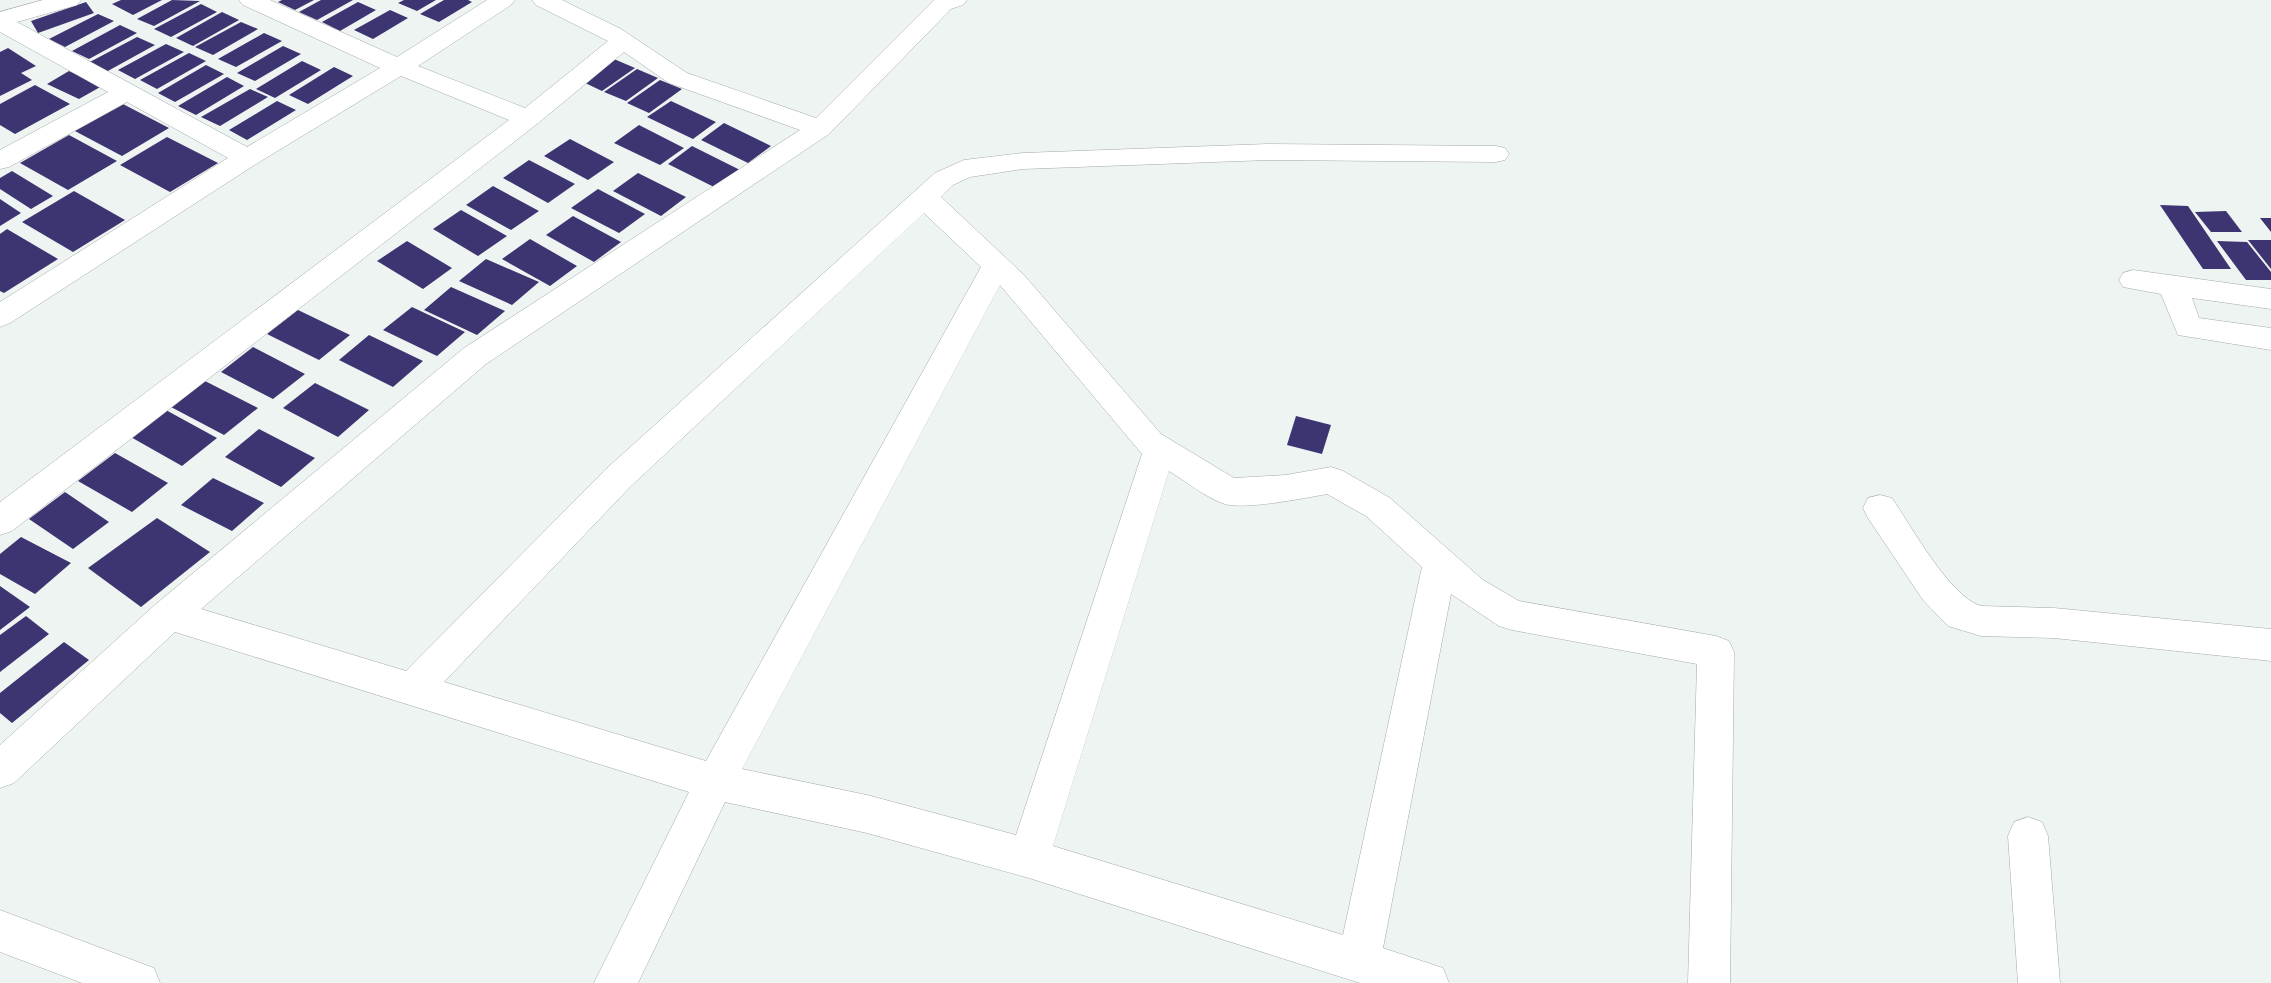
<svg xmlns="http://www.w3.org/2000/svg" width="2271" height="983" font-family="Lato,sans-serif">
<rect width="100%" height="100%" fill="#edf4f1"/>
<path fill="#3d3472" d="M121 0H162L133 15 112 4Z
M172 0 200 1 154 26 137 19Z
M282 0H314L295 10 278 2Z
M321 0H353L317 20 299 12Z
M404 0H436L417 11 398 3Z
M444 0H468L472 2 439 22 420 14Z
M86 2 94 13 38 33 31 21Z
M358 2 376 10 340 31 322 22Z
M201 4 217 12 171 37 154 29Z
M390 10 408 18 373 39 354 30Z
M222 12 239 20 193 46 176 38Z
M98 14 114 21 65 47 49 39Z
M241 22 258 29 213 55 195 47Z
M120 25 137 33 89 59 72 51Z
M264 33 282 41 236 67 218 59Z
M137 37 155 45 106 72 88 63Z
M166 44 184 52 135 79 118 70Z
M283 46 301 54 255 81 237 73Z
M8 48 36 66 21 73 32 80 0 96V52Z
M189 53 206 61 157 89 140 80Z
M614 59 635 68 602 91 581 81Z
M302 61 321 70 275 98 256 89Z
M206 65 224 74 175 102 158 93Z
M334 67 353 76 308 104 289 95Z
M637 69 658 78 626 101 604 92Z
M69 71 102 86 79 99 47 84Z
M227 77 244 86 196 115 178 106Z
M660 80 682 89 649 113 627 103Z
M35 85 70 104 15 134 0 125V104Z
M250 89 268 97 220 126 201 117Z
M277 101 296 110 247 140 229 130Z
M671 101 716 122 693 139 647 117Z
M121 103 169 128 122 156 73 130Z
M724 123 771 146 748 163 701 140Z
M639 125 684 148 660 165 614 143Z
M69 135 117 161 68 190 20 163Z
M167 137 218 163 170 192 120 165Z
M570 139 614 162 588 180 544 156Z
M692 146 740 170 716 188 668 164Z
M529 160 575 184 548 203 503 178Z
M12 171 53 196 31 209 0 189V178Z
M638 173 686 197 661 216 613 191Z
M493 186 539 211 511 230 466 205Z
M598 189 645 214 619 233 571 208Z
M74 191 125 220 73 252 22 222Z
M0 199 21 213 0 226Z
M2160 205 2188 206 2231 269H2203Z
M461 210 507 236 478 256 433 229Z
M2226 211 2242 232H2211L2195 212Z
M573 216 621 242 594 262 546 235Z
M2260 218H2271V232Z
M7 229 58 259 4 293 0 291V234Z
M530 239 577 266 550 286 502 259Z
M2248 240H2271V269Z
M407 241 452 268 423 289 377 261Z
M2217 241 2247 242 2271 272V280H2246Z
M486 259 539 282 512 305 459 281Z
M451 287 505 311 477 335 424 310Z
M412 307 465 332 437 356 383 330Z
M298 310 350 335 319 360 267 334Z
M369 335 423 361 393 387 339 360Z
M253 347 305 374 273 399 221 372Z
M205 381 258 408 224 435 171 407Z
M315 383 369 410 338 437 283 408Z
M164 409 217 438 182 466 129 436Z
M1296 416 1331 425 1322 454 1287 445Z
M259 429 315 458 281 487 225 457Z
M115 453 168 483 132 512 78 481Z
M213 478 264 503 232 531 181 505Z
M65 492 109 522 73 549 29 519Z
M157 518 210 552 141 607 88 568Z
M21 537 71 563 35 594 0 574V554Z
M0 586 30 607 0 630Z
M26 616 49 634 0 672V635Z
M64 642 89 660 12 723 0 713V693Z"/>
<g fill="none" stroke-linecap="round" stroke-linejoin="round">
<defs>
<path id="minor" d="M43 0H81L77 5 17 22 247 147 380 68 243 5 239 0H270L397 57 487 0H515L511 5 418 66 525 108 608 41 536 5 532 0H562L621 29 687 73 816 118 934 0H967L963 5 951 9 829 134 486 364 201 609 406 671 606 469 935 173 964 160 1023 153 1268 144 1496 146 1505 148 1509 154 1505 160 1496 162 1268 160 1023 169 970 177 953 185 941 197 1024 275 1161 434 1234 478 1286 475 1331 467 1343 471 1390 498 1483 580 1519 601 1716 636 1729 641 1734 652 1730 983H1688L1697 664 1512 630 1499 626 1451 594 1383 948 1443 968 1449 983H1360L1029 878 867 833 725 802 638 983H594L689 792 175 632 14 783 0 788V745L156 604 464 348 800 130 669 83 624 52 537 124 12 531 0 535V502L509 120 401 76 256 164 10 323 0 327V302L228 158 127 102 9 167 0 169V150L108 92 0 32V12ZM924 213 981 267 706 761 444 682 630 487ZM1000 285 1142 454 1016 835 867 795 742 769ZM1169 471C1187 482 1206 498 1225 504 1245 510 1305 498 1327 494L1366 516 1422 567 1343 935 1053 846Z
M2133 270 2271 289V309L2192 298 2199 318 2271 328V350L2178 335 2161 294 2123 287 2119 280 2123 273Z
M1880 495 1892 498C1911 526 1950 597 1981 606L2054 608 2271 629V661L2054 638 1981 636 1961 630 1948 626 1923 600 1868 518 1863 508 1868 498Z
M2028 817 2042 822 2048 836 2060 983H2018L2008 836 2014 822Z"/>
<path id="tertiary" d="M0 910 154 968 160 983H82L0 952Z"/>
</defs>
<use href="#minor" stroke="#a4aba7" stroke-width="1"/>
<use href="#tertiary" stroke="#a4aba7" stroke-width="1"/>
<use href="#minor" fill="#fff" fill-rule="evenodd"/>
<use href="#tertiary" fill="#fff" fill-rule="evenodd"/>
</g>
</svg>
